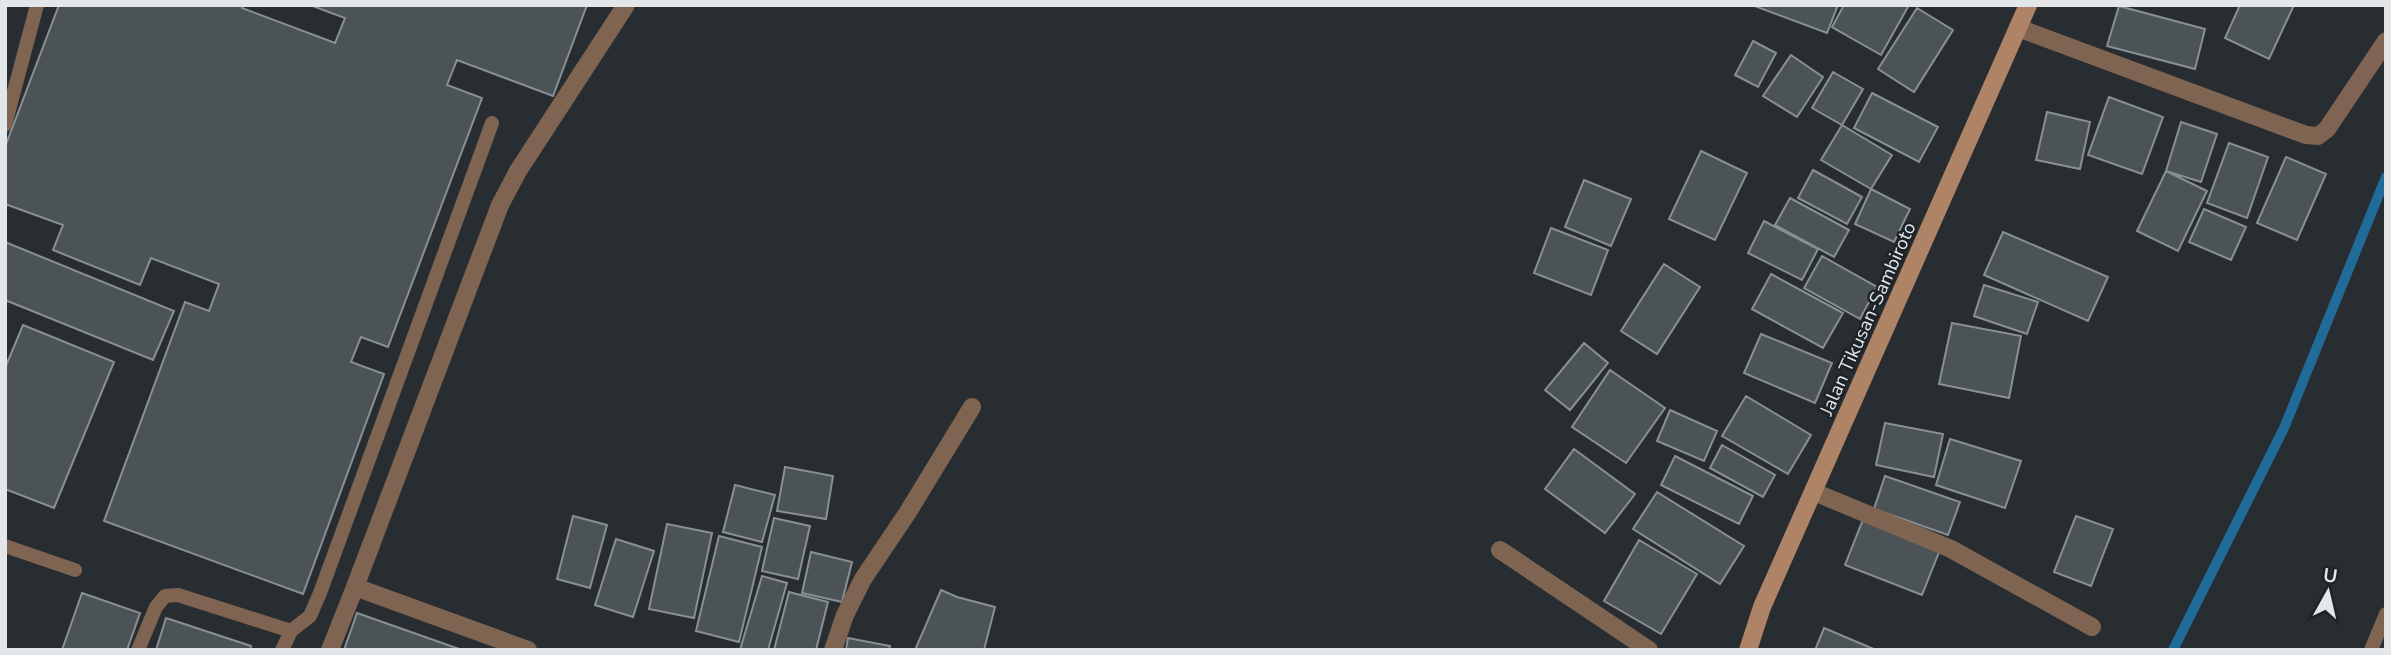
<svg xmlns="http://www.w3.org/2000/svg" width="2391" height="655" font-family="'Nunito Sans',sans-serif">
<rect width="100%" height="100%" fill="#272d31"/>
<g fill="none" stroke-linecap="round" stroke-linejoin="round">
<path stroke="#206b97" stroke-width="10" d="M2173 650 2284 428 2386 177"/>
</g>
<path fill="#4c5357" stroke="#889095" stroke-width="2" d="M59 5H243L242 8 335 43 345 18 310 5H587L553 96 457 60 447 85 482 98 388 347 361 337 351 362 384 374 303 594 104 521 185 302 209 311 219 284 151 258 140 285 53 250 63 225 5 204V147Z
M1752 5H1838L1827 33Z
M1844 5H1909L1881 55 1832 27Z
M2240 5H2294L2269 59 2225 38Z
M2119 6 2205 29 2195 69 2107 46Z
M1917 8 1953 30 1914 92 1878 69Z
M1753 41 1776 53 1758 87 1735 75Z
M1791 55 1823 77 1797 117 1763 96Z
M1833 72 1863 89 1842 125 1812 108Z
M1872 93 1938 127 1919 162 1854 128Z
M2109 97 2163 117 2142 174 2088 155Z
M2047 112 2090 122 2080 169 2036 160Z
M2181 122 2217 134 2201 182 2166 171Z
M1842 125 1892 155 1871 189 1821 160Z
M2229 143 2268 157 2247 218 2207 203Z
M1701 151 1747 173 1715 240 1669 219Z
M2286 157 2326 174 2297 240 2257 223Z
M1813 170 1862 197 1847 224 1798 198Z
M2166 171 2207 191 2178 251 2137 231Z
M1584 180 1631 199 1611 246 1565 227Z
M1871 189 1910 209 1894 242 1855 224Z
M1790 198 1849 230 1834 257 1775 225Z
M2204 209 2246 227 2231 260 2189 242Z
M1764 221 1818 249 1802 280 1748 253Z
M1551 228 1608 250 1591 295 1534 273Z
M2003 232 2108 277 2088 321 1984 275Z
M5 242 174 311 153 360 5 300Z
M1822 256 1877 287 1860 319 1804 288Z
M1664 264 1700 287 1657 354 1621 331Z
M1771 274 1843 313 1823 348 1752 309Z
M1984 285 2038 302 2027 334 1974 316Z
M1952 323 2021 336 2009 398 1939 384Z
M23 325 114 362 54 508 5 489V368Z
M1761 334 1832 363 1815 403 1744 373Z
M1584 343 1608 363 1570 410 1545 390Z
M1610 370 1665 408 1626 463 1572 427Z
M1746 396 1811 435 1788 474 1722 436Z
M1670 410 1717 431 1704 461 1657 441Z
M1885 423 1943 434 1934 477 1876 465Z
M1950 439 2021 461 2005 508 1936 485Z
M1722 445 1775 475 1763 497 1710 468Z
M1574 449 1635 494 1605 533 1545 489Z
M1675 456 1753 496 1739 524 1661 485Z
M785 467 833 476 826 519 777 511Z
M1885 476 1960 502 1948 535 1874 509Z
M735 485 775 495 762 542 723 532Z
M1657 492 1744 546 1720 584 1633 529Z
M573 516 607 525 590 588 557 579Z
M2076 516 2113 529 2091 586 2054 572Z
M1864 517 1941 547 1922 595 1845 565Z
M774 518 810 526 798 579 762 571Z
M667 524 712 533 694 618 649 609Z
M719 536 762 547 739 642 696 631Z
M616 539 654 551 633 617 595 605Z
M1639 540 1697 574 1661 634 1604 601Z
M811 552 852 562 842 602 802 593Z
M762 576 787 583 768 650H740Z
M941 590 957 597 995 607 984 650H915Z
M789 592 828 602 816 650H774Z
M82 593 140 613 127 650H62Z
M357 613 462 650H344Z
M166 618 251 646 250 650H156Z
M1824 628 1876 650H1815Z
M848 638 890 646 889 650H846Z"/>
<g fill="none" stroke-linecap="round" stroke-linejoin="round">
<path stroke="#7f6452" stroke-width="14" d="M5 125 37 5
M5 546 75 570
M138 650 156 607 165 596 178 595 291 631 310 616 320 593 492 123
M282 650 291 631
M2371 650 2386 614"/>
<path stroke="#7f6452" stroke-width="18" d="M2018 28 2306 135 2318 136 2327 129 2386 41
M1814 492 1951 549 2092 627
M1500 550 1649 650
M355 587 500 205 518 171 626 5
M330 650 355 587 528 650
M833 650 845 615 863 579 908 512 972 407"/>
<path stroke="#ae8366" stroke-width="18" d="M1748 650 1762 607 2028 5"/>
</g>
<g text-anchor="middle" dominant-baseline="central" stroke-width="5" stroke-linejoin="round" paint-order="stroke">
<g font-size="19" fill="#e3e7ea" stroke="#1d2327">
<text transform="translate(1868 319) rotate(-66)">Jalan Tikusan-Sambiroto</text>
</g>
</g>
<rect width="2391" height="655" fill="none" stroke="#e3e7ea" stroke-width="14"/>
<g transform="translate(2328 592) rotate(8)" stroke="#1d2327" stroke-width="5" paint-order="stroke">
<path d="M0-5L12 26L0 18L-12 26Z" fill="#e3e7ea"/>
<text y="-10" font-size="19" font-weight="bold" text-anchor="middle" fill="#e3e7ea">U</text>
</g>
</svg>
